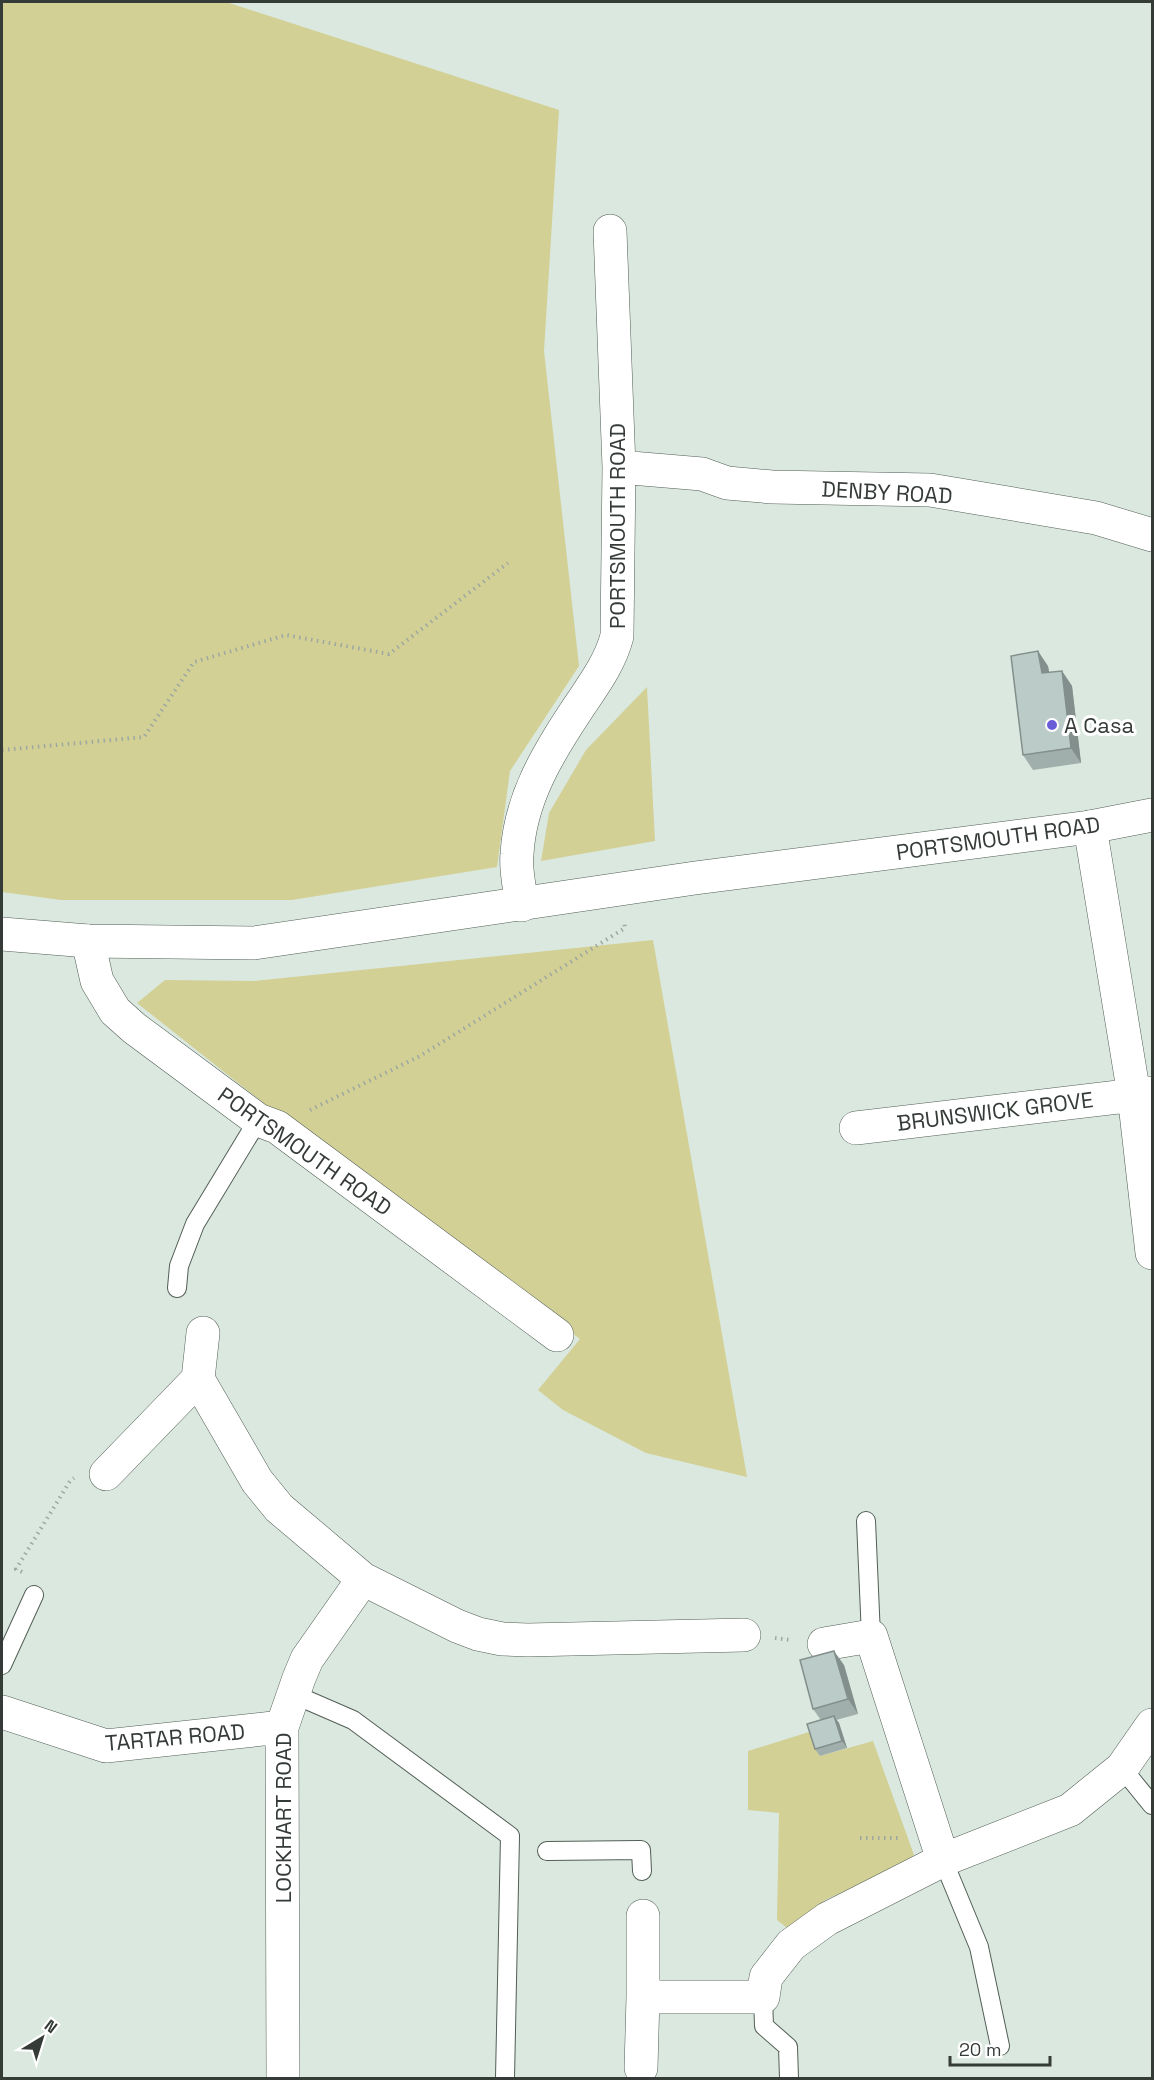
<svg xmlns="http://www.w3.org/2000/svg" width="1154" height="2080" font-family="'Space Grotesk',sans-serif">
<rect width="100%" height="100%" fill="#dae8df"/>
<path fill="#d3d095" d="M2 2H226L559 110 544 351 579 666 510 771 497 867 292 900H61L2 892Z
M647 687 655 841 541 861 549 813 586 750Z
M653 940 747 1477 646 1453 563 1410 538 1390 580 1339 338 1162 137 1003 165 980 254 981Z
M812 1731 820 1756 873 1741 914 1855 900 1867 827 1899 787 1928 777 1920 779 1813 748 1810V1751Z"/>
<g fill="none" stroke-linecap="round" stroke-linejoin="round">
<defs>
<path id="service" d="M177 1288 179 1266 195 1224 258 1120
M866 1521 871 1636
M2 1665 34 1595
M293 1694 353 1720 510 1836 505 2078
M1122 1768 1152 1805
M547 1851 641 1850 642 1871
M943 1860 979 1947 1000 2046
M763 1997 764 2026 788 2047 789 2078"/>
<path id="minor" d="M619 467 702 474 727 483 772 487 930 490 1096 518 1152 535
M1090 827 1134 1095 1152 1253
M522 905C520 888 515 870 517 854 520 799 548 753 578 708 594 684 610 663 617 636L619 467 610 231
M88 941 97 981 115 1011 134 1028 258 1120 277 1127 557 1335
M856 1128 1152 1093
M203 1333 198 1379 257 1481 279 1508 363 1579 457 1626 478 1634 502 1639 528 1640 744 1635
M106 1474 198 1379
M824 1644 871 1636 943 1860
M2 1712 106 1746 282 1727
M643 1916V1997H763L766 1977 791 1945 827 1919 943 1860 1070 1810 1122 1768 1152 1725
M641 2068 643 1997
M283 2078 282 1727 299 1678 307 1659 363 1579"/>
<path id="primary" d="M2 934 88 941 254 943 695 878 1090 827 1152 815"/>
</defs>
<use href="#service" stroke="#525e56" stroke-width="20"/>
<use href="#minor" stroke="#525e56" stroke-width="34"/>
<use href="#primary" stroke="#525e56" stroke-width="34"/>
<path stroke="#9da8a0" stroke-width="4" stroke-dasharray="1.5 4.5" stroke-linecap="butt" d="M2 750 144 737 194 662 286 635 389 654 508 563
M310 1110 420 1056 625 928 624 921
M22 1572 16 1569 70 1481 74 1478
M775 1638 791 1640
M860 1838H901"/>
<use href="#service" stroke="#fff" stroke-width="18"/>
<use href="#minor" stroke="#fff" stroke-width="33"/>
<use href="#primary" stroke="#fff" stroke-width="33"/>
</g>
<path fill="#a1afac" d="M1048 666 1049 673 1062 671 1072 686 1081 763 1033 770 1023 755Z
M844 1665 858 1714 836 1720 839 1723 847 1748 820 1756 815 1749 821 1720 813 1709Z"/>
<path fill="#838f8c" d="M1038 651 1048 666 1052 688 1042 673Z
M1062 671 1072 686 1081 763 1071 748Z
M834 1651 844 1665 858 1714 848 1699Z
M834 1716 839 1723 847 1748 842 1741Z"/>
<path fill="#bbccc8" stroke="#838f8c" stroke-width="1.5" d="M1038 651 1042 673 1062 671 1071 748 1023 755 1011 656Z
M834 1651 848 1699 813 1709 800 1660Z
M834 1716 842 1741 815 1749 807 1724Z"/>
<circle fill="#6a5ed8" stroke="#fff" stroke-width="2" cx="1052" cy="725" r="6"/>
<g text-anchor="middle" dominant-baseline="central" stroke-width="6" stroke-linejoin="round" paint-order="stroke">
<g font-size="22" fill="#353b37" stroke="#fff">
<text transform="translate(887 492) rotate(3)">DENBY ROAD</text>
<text transform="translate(617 526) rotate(-90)">PORTSMOUTH ROAD</text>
<text transform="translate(998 838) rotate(-8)">PORTSMOUTH ROAD</text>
<text transform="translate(995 1111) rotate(-7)">BRUNSWICK GROVE</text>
<text transform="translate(305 1151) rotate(35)">PORTSMOUTH ROAD</text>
<text transform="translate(175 1737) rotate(-5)">TARTAR ROAD</text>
<text transform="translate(283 1818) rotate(-90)">LOCKHART ROAD</text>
</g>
<g font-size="22" fill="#353b37" stroke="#fff" text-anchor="start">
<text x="1064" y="725">A Casa</text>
</g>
</g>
<rect width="1154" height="2080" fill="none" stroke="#353b37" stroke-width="6"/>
<g transform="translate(42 2038) rotate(38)" stroke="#ffffff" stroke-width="4.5" paint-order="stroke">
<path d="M0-4.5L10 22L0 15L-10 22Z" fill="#353b37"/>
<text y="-9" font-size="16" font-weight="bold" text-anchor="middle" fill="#353b37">N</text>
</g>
<path d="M950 2056v9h100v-9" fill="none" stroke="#353b37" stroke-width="3"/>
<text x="959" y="2056" font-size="18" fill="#353b37" stroke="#ffffff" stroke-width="4.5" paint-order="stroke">20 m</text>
</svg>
